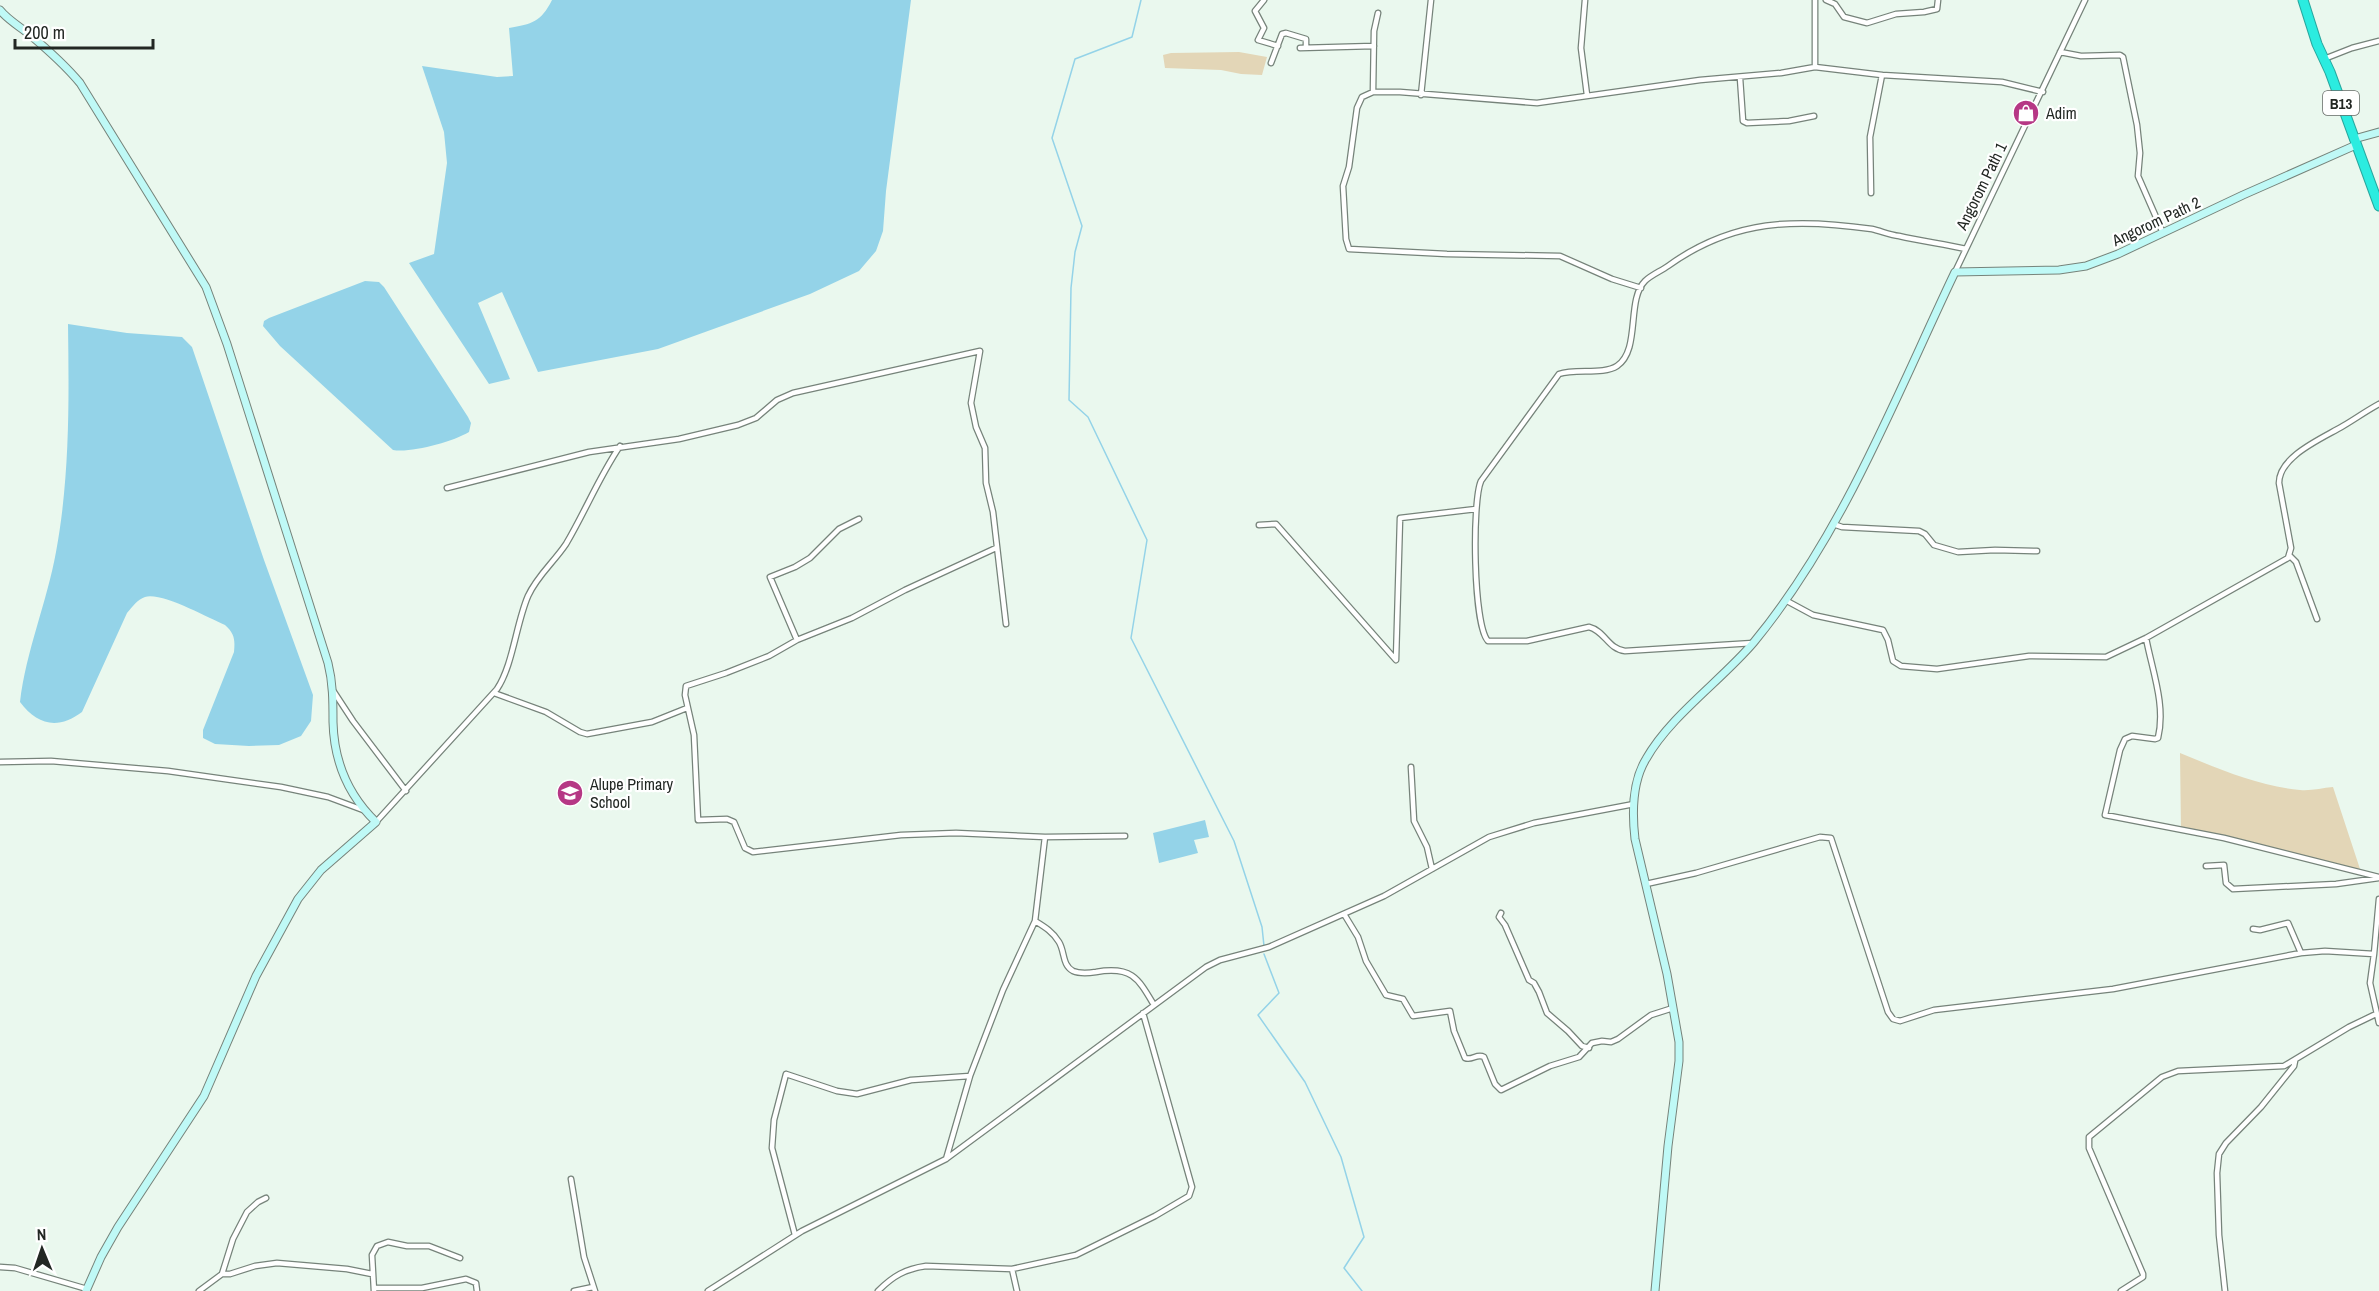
<svg xmlns="http://www.w3.org/2000/svg" width="2379" height="1291" font-family="'Archivo Narrow',sans-serif">
<rect width="100%" height="100%" fill="#eaf8ee"/>
<path fill="#e3d6b7" d="M1239 52 1267 57 1262 75 1241 74 1221 70 1165 68 1163 55 1171 53Z
M2180 753C2219 769 2258 786 2300 790 2311 791 2322 788 2333 787L2360 869 2309 860 2181 830Z"/>
<path fill="#94d3e8" d="M552 0H911L886 191 883 231 876 251 859 271 810 294 658 349 538 372 502 292 478 303 510 379 489 384 409 263 434 254 447 163 444 132 422 66 497 77 513 76 509 28C532 24 541 22 552 0Z
M365 281 379 282 384 287 468 417 471 423 469 432C452 442 412 453 393 450L280 346 263 326 264 321 269 318Z
M68 324 127 333 182 337 192 347 264 560 313 695 311 721 301 736 279 745 249 746 215 744 203 738V730L234 652C235 640 235 634 225 625 208 618 162 592 145 597 137 600 133 606 127 613L82 712C58 730 37 725 20 702 26 651 47 602 56 552 70 476 69 401 68 324Z
M1205 820 1209 837 1194 840 1198 853 1159 863 1153 833Z"/>
<g fill="none" stroke-linecap="round" stroke-linejoin="round">
<path stroke="#94d3e8" stroke-width="1.5" d="M1141 0 1132 37 1075 59 1052 138 1082 226 1075 252 1071 288 1069 400 1088 417 1147 540 1131 638 1234 841 1262 927 1264 946
M1264 954 1279 993 1258 1015 1305 1082 1341 1157 1364 1237 1344 1268 1362 1291"/>
<defs>
<path id="street" d="M1264 0 1255 11 1264 28 1258 40 1278 46
M1585 0 1581 48 1587 95
M1815 0V67L1882 75 2002 82 2043 92
M1826 0 1835 4 1844 17 1867 23 1896 14 1924 12 1937 9 1938 0
M1300 48 1374 46
M2060 52 2081 56 2120 55 2123 57 2137 125 2140 153 2138 176 2163 233
M2324 59 2352 48 2379 41
M1271 63 1282 34 1286 33 1306 39V47
M1740 78 1743 121 1747 123 1789 121 1814 116
M1373 92 1374 31 1378 13
M1421 95 1431 0
M1871 193 1870 137 1882 75
M1955 272 2085 0
M1641 288 1612 279 1560 256 1447 254 1349 249 1346 239 1343 186 1349 167 1357 108 1362 97 1373 92H1400L1537 103 1700 80 1781 73 1815 67
M447 488 589 452 679 439 738 425 756 418 777 400 793 393 980 351 971 403 976 427 985 448 986 483 993 512 1006 624
M1833 524 1842 527 1919 531 1925 534 1934 545 1958 552 1995 550 2037 551
M1259 525 1276 524 1396 660 1400 518 1476 509
M996 548 905 590 852 618 797 640 769 656 726 673 686 686 685 695 694 735 698 820 727 819 734 822 745 848 753 852 901 835 956 833 1045 837 1125 836
M2290 556 2296 562 2317 619
M1787 601 1813 615 1883 630 1888 640 1893 661 1901 666 1937 669 2029 656 2106 657 2146 638 2288 558 2291 548 2279 483C2279 456 2323 438 2343 426 2355 419 2366 411 2379 404
M2146 638C2152 670 2166 705 2158 738L2155 739 2132 736 2125 739 2120 750 2105 815 2224 838 2379 877
M797 640 770 577 795 567 810 558 839 529 859 519
M1753 643 1625 651C1608 649 1605 631 1589 627L1527 641H1488C1473 625 1472 501 1481 481L1559 374C1575 368 1603 375 1617 366 1641 350 1626 300 1645 281 1651 275 1661 271 1668 266 1733 219 1796 218 1872 229 1881 231 1890 235 1899 236 1921 241 1943 244 1966 249
M334 692 353 721 406 791
M494 693 546 712 580 732 587 734 652 722 687 708
M0 762 51 761 168 771 281 787 328 797 363 810
M1411 767 1414 821 1427 847 1432 869
M376 822 497 689C513 665 516 624 528 596 537 576 554 562 566 544 585 512 599 477 620 446
M2206 866 2224 865 2226 883 2233 889 2336 884 2379 878
M1646 884 1696 873 1820 837 1831 838 1888 1012 1893 1019 1900 1021 1934 1010 2113 989 2301 953
M1501 913 1499 917 1505 925 1529 980 1534 983 1539 992 1547 1013 1568 1031 1582 1046 1589 1048
M1344 914 1358 937 1366 961 1386 995 1403 999 1413 1016 1450 1011 1454 1031 1465 1058C1472 1061 1477 1053 1484 1057L1495 1084 1501 1090 1550 1066 1579 1057 1592 1043 1602 1041 1611 1042 1618 1039 1651 1015 1673 1008
M1035 921C1045 927 1053 932 1059 942 1065 952 1062 965 1073 971 1080 974 1089 973 1096 972 1132 966 1138 978 1154 1005
M2253 929 2260 930 2288 923 2301 953 2325 951 2374 954 2379 899
M2374 954 2370 983 2379 1023
M946 1159 970 1076 1003 990 1035 921 1045 837
M571 1179 584 1257 595 1291
M795 1235 772 1148 774 1120 786 1074 837 1091 857 1094 911 1080 970 1076
M0 1267 15 1268 87 1289
M1012 1269 1017 1291
M222 1274H230L255 1266 277 1263 347 1269 372 1274
M374 1288H422L466 1279 476 1283 477 1291
M199 1291 222 1274 233 1239 247 1212 258 1202 266 1198
M374 1291 372 1255 377 1246 388 1242 407 1246H429L460 1258
M574 1291 593 1287
M708 1291 802 1231 946 1159 1206 967 1220 960 1269 947 1384 896 1489 837 1534 823 1634 804
M878 1291C893 1276 905 1269 926 1266L1012 1269 1076 1255 1155 1216 1189 1196 1192 1187 1143 1013
M2121 1291 2143 1277V1274L2089 1148V1137L2162 1077 2178 1071 2284 1066 2349 1027 2376 1014
M2225 1291 2219 1235 2217 1173 2219 1154 2226 1143 2261 1107 2294 1066 2295 1061"/>
<path id="secondary" d="M0 10C8 20 19 26 29 34 47 49 65 65 80 83L206 287 227 344 328 663C333 683 333 701 333 722 334 761 348 795 376 822L321 870 298 899 256 976 204 1096 118 1227 101 1257 86 1291
M2354 139 2379 132
M1655 1291 1668 1146 1679 1061V1042L1667 974 1635 839C1632 813 1632 782 1646 759 1670 716 1722 680 1754 642 1843 534 1895 398 1955 272L2059 270 2086 266 2118 254 2243 195 2356 145"/>
<path id="highway" d="M2303 0 2317 44 2330 72 2379 206"/>
</defs>
<use href="#street" stroke="#76837a" stroke-width="7"/>
<use href="#secondary" stroke="#76837a" stroke-width="9"/>
<use href="#highway" stroke="#28a79e" stroke-width="11"/>
<use href="#street" stroke="#fff" stroke-width="4.5"/>
<use href="#secondary" stroke="#bff9f6" stroke-width="7"/>
<use href="#highway" stroke="#2bece0" stroke-width="9"/>
</g>
<defs>
<symbol id="shop-disc" viewBox="-11 -11 22 22"><circle r="9.5" fill="#b63785" stroke="#fff"/><path d="M-5-2.5h2.3a2.7 3.5 0 0 1 5.4 0H5L5.5 6h-11ZM-1.5-2.5h3a1.5 2.3 0 0 0-3 0Z" fill="#fff"/></symbol>
<symbol id="school-disc" viewBox="-11 -11 22 22"><circle r="9.5" fill="#b63785" stroke="#fff"/><path d="M0-5L7-2L0 1L-7-2ZM-4 1L0 2.5L4 1V4Q0 6-4 4Z" fill="#fff"/></symbol>
</defs>
<g fill-rule="evenodd">
<use href="#shop-disc" x="2011" y="98" width="30" height="30"/>
<use href="#school-disc" x="555" y="778" width="30" height="30"/>
</g>
<g text-anchor="middle" dominant-baseline="central" stroke-width="4.5" stroke-linejoin="round" paint-order="stroke">
<rect fill="#fff" stroke="#646865" stroke-width="1.5" x="2323" y="91" width="36" height="24" rx="4.5"/>
<g font-size="15" font-weight="bold" fill="#222723">
<text x="2341" y="103">B13</text>
</g>
<g font-size="16" fill="#222723" stroke="#fff" text-anchor="start">
<text x="2046" y="113">Adim</text>
<text x="590" y="784">Alupe Primary<tspan x="590" dy="18">School</tspan></text>
</g>
<g font-size="16" fill="#222723" stroke="#fff">
<text transform="translate(1981 186) rotate(-64)">Angorom Path 1</text>
<text transform="translate(2156 221) rotate(-25)">Angorom Path 2</text>
</g>
</g>
<g transform="translate(42 1249) rotate(358)" stroke="#ffffff" stroke-width="4.5" paint-order="stroke">
<path d="M0-4.5L10 22L0 15L-10 22Z" fill="#222723"/>
<text y="-9" font-size="16" font-weight="bold" text-anchor="middle" fill="#222723">N</text>
</g>
<path d="M15 39v9h138v-9" fill="none" stroke="#222723" stroke-width="3"/>
<text x="24" y="39" font-size="18" fill="#222723" stroke="#ffffff" stroke-width="4.5" paint-order="stroke">200 m</text>
</svg>
